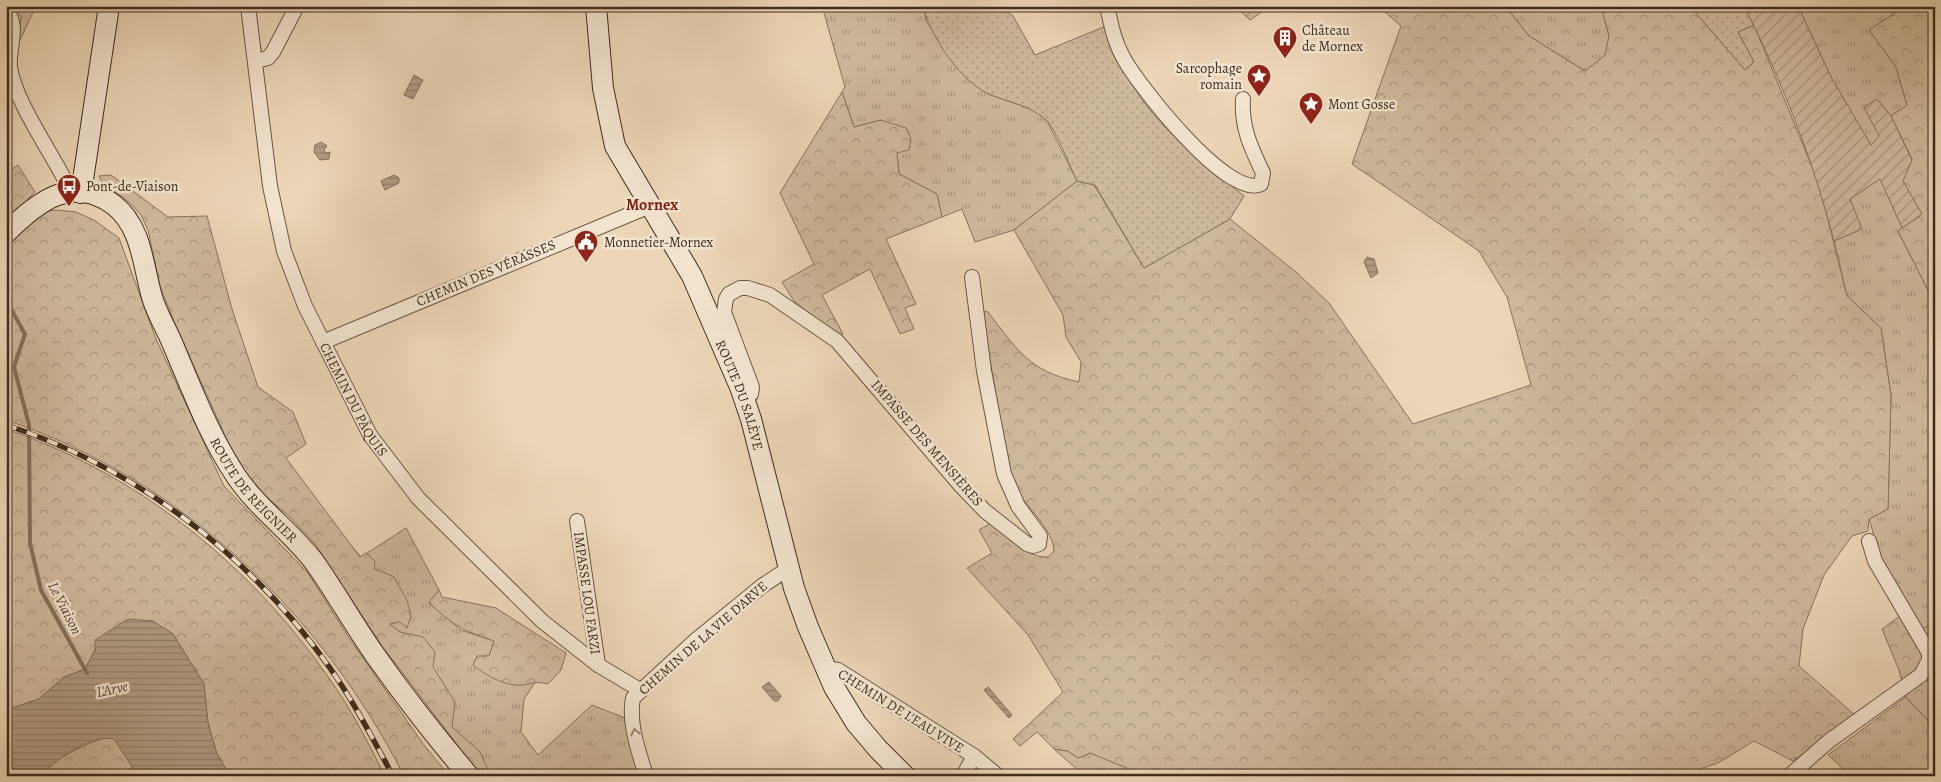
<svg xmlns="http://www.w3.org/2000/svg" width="1941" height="782" font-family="Alegreya,serif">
<defs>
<pattern id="grass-tufts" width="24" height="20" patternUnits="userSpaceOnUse" patternTransform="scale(1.25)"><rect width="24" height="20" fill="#cfb99d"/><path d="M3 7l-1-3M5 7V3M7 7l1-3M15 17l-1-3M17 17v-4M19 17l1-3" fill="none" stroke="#a9977f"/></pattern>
<pattern id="forest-crowns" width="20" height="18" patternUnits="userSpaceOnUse" patternTransform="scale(1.25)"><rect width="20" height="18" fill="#cfb99d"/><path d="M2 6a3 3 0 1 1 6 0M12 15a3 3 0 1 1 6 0" fill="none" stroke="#a9977f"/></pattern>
<pattern id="park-dots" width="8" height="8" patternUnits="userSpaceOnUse" patternTransform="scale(1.25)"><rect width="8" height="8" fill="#cfb99d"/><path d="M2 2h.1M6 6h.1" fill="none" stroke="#a9977f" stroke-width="1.8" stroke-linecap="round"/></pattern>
<pattern id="garden-furrows" width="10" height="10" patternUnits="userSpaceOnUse" patternTransform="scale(1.25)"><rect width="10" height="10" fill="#cfb99d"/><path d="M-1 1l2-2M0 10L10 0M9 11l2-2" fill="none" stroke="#a9977f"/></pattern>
<pattern id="water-rules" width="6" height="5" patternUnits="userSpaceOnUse" patternTransform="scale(1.25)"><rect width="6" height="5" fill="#b19d83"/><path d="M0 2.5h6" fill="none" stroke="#91806b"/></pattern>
</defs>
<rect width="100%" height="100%" fill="#ecd6b7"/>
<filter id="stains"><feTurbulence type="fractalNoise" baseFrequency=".004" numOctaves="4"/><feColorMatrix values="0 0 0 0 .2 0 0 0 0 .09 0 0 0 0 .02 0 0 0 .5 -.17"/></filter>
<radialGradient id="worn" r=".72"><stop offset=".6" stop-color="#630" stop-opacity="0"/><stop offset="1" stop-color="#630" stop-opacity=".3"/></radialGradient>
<path fill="url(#grass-tufts)" stroke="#87735d" d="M822 6H923L927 23 988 94 1034 110 1047 121 1077 181 1014 230 975 242 962 209 942 217 937 194 899 174 897 153 881 120 854 127 842 92 845 87Z
M1505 6H1601L1609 36 1633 67 1585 71 1529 36Z
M1798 6H1905L1869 30 1896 67 1907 105 1891 116 1877 99 1879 136 1871 146 1831 77Z
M1881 178 1902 228 1898 231 1935 304V447H1929L1930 455 1935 458V526C1924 540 1933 552 1935 567 1937 586 1935 605 1935 624L1923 629 1881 560 1869 519 1888 509 1891 395 1881 328 1847 296 1834 241 1861 229 1850 199Z
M406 528 439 590 429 603 461 630 494 641 489 657 517 685 536 681 524 699 521 732 538 755 592 705 625 718 640 776H481L369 627 379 617 349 543 361 557Z
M1906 697 1935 728V776H1851L1828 755Z
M1054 749 1068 751 1078 758 1090 753 1128 768 1121 776H1085Z"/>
<path fill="url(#forest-crowns)" stroke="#87735d" d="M13 6H36L20 40 18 39 21 18Z
M1378 6H1505L1529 36 1585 71 1605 55 1609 36 1601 6H1690L1745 70 1754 62 1738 32 1754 25 1819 184 1847 296 1881 328 1891 396 1888 509 1869 519 1868 531 1852 536 1824 575 1803 629 1799 666 1856 716 1793 761 1754 741 1718 763 1678 776H1121L1127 768 1090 753 1078 758 1068 751 1054 749 1037 732 1020 746 1013 739 1063 692 1028 635 967 568 992 553 979 530 991 523C1008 537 1026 558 1048 557L1054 551C1053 530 1030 511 1019 493 1013 483 1010 471 1007 459L982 313 987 311C1018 350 1028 371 1079 382L1081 362 1066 337 1063 315 1014 230 1077 181 1094 185 1144 268 1230 219 1296 272 1329 303 1413 424 1531 385 1507 297 1479 251 1352 164 1401 26Z
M1905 6H1935V304L1898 231 1922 214 1902 181 1912 159 1891 116 1907 105 1896 67 1869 30Z
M842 92 854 127 881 120 906 128 911 139 909 150 897 153 899 174 937 194 942 217 886 239 916 304 905 308 914 329 900 334 870 269 822 295 843 334 838 337 794 301 782 282 814 264 780 193Z
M18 165 35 192 6 221V173Z
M111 175 168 217 207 216 232 309 258 387 293 412 306 444 286 458 360 557 366 553 375 561 374 569 393 576 407 600 411 616 407 628 400 622 390 624 400 632 423 637 435 652 433 667 455 702 452 727 480 752 491 776H481L382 646 316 545 289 516 264 495 246 473 228 442 175 324 160 286 148 230 141 215 129 202 103 184 99 176Z
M57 210 76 212 94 220 119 238 156 339 224 486 308 573 349 638 424 745 449 776H404C321 613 181 479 6 420V244C22 229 34 211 57 210Z
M6 429C149 478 264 576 345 702 360 726 372 751 385 776H230L217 754 208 723 204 684 173 634 152 621 128 620 96 640 95 650 85 669 64 677 39 699 6 710Z
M439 590 442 597 496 608 566 653 561 670 548 684C531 680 529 686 516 685 501 684 484 674 473 665L477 656H489L494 641C465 631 451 625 429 602Z
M1900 616 1912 632 1935 624V728L1906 697 1899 670 1882 629Z
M106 737 114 738 131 765 135 776H41C58 755 81 747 106 737Z"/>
<path fill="url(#park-dots)" stroke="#87735d" d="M923 6H998L1013 16 1035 55 1106 26C1112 40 1117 55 1124 69 1149 122 1199 160 1244 196L1230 219 1144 268 1095 185 1077 181C1070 167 1056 129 1046 120 1031 106 1009 102 991 95 960 82 931 37 923 6Z
M1690 6H1744L1754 25 1738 32 1754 62 1745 70Z"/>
<path fill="url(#garden-furrows)" stroke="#87735d" d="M1235 6H1270L1250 20Z
M1744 6H1798L1831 77 1871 145 1879 136 1864 107 1877 99 1891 116 1912 160 1903 181 1922 214 1902 228 1880 179 1850 199 1862 229 1834 241C1813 160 1782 81 1744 6Z"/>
<path fill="url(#water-rules)" stroke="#83705a" d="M414 75 423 80 413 99 404 95Z
M321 142 327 146 324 150 326 153 330 152 329 159 320 160 314 152 315 145Z
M394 175 399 178V183L385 190 381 181Z
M1367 257 1374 259 1378 273 1371 278 1364 262Z
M128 619 153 621 173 634 204 684 208 723 217 754 230 776H135L131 765 114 739C93 734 55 759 41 776H6V710L39 699 64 677 85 669 95 650V640Z
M769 682 781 696 778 701H774L762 687Z
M988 687 1012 715 1009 718 984 690Z"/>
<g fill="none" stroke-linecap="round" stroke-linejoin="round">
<path stroke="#83705a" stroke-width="4" d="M6 300 25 334 14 367 29 425 30 543 41 590 87 673"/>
<defs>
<g id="street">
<path id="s1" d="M248 6 270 186 284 251 305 306 370 435 418 498 542 621 598 665 640 690"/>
<path d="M1107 6C1111 24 1114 41 1123 57 1137 84 1229 201 1261 184L1263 173C1251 148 1241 127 1243 99"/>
<path d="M6 11C20 24 8 50 10 67 15 103 55 157 71 192"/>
<path d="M256 61 268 58 273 52 297 6"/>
<path d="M323 342 650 206"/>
<path d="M744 398 751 394 752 387 724 312 726 299 729 294 740 288H748L770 295 837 341 961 486 985 511 1027 544 1033 546 1039 544 1040 536 1018 506 1004 474 984 371 972 277"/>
<path d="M577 521 598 665"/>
<path d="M825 668 838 670 974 756 998 776"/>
<path d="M646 776C639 752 628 723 633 698L696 640 762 586 789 568"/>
<path d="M963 776 974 756"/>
<path d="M1789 776 1829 741 1921 675 1929 660V653L1875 561 1869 541"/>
</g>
<g id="secondary">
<path id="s2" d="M596 6 603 88 615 146 692 276 740 387 751 419 794 588 808 627 834 687 856 723 878 749 905 776"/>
<path d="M81 193 109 6"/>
<path id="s3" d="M6 233C36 203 72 173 114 205 142 227 143 266 152 297 156 311 164 325 170 338 190 384 208 434 236 476 258 509 292 532 315 563 336 593 354 625 375 655 404 696 436 737 469 776"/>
</g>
</defs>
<use href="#street" stroke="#6a5744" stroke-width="16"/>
<use href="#secondary" stroke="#3f2d1d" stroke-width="22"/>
<use href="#street" stroke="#f3e4d0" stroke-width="14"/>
<use href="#secondary" stroke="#f3e4d0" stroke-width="20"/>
<defs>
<path id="rail" d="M6 425C137 468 251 556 330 668 354 702 373 739 393 776"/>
</defs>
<use href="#rail" stroke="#3f2d1d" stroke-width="5.5"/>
<use href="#rail" stroke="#f3e4d0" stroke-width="4" stroke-dasharray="11" stroke-linecap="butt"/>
</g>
<defs><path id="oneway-chevron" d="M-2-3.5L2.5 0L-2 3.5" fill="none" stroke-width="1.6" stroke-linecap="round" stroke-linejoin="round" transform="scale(1.25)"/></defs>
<use stroke="#998876" href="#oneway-chevron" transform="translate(635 732) rotate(-102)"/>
<defs>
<symbol id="building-pin" viewBox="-11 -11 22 30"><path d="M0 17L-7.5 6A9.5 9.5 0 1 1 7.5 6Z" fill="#8f2418" stroke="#f3e4d0"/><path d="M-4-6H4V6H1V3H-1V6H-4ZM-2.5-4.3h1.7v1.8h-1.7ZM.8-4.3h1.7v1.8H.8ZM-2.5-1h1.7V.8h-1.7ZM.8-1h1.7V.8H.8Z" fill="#fff"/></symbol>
<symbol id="sight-pin" viewBox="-11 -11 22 30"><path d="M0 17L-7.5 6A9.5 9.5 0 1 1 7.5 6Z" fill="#8f2418" stroke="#f3e4d0"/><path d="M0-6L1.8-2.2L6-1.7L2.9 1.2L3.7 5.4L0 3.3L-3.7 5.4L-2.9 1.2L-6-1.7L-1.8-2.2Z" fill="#fff"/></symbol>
<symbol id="bus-pin" viewBox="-11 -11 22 30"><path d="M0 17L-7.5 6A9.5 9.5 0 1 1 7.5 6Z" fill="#8f2418" stroke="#f3e4d0"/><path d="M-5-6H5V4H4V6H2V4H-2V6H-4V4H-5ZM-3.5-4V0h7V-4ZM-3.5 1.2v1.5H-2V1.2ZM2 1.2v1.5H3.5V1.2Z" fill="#fff"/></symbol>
<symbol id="civic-pin" viewBox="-11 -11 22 30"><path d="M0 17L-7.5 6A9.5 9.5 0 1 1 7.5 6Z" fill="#8f2418" stroke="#f3e4d0"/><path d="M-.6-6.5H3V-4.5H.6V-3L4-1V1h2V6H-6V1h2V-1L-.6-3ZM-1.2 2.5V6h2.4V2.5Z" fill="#fff"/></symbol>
</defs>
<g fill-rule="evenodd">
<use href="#building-pin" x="1271" y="24" width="28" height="38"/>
<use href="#sight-pin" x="1245" y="62" width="28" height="38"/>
<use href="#sight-pin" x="1297" y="90" width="28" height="38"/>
<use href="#bus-pin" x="55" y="172" width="28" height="38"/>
<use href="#civic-pin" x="572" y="228" width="28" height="38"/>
</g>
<g text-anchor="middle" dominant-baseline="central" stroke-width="5" stroke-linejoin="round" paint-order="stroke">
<g font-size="14" fill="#3f2d1d" stroke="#f3e4d0" text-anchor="start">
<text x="1302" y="30">Château<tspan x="1302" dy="16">de Mornex</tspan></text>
<text x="1242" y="68" text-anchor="end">Sarcophage<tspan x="1242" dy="16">romain</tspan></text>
<text x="1328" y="104">Mont Gosse</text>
<text x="86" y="186">Pont-de-Viaison</text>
<text x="604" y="242">Monnetier-Mornex</text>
</g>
<g font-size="14" fill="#3f2d1d" stroke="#f3e4d0">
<text transform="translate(486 273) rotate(-23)">CHEMIN DES VÉRASSES</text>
<text stroke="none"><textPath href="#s2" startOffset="421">ROUTE DU SALÈVE</textPath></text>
<text stroke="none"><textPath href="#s1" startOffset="412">CHEMIN DU PÂQUIS</textPath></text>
<text transform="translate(927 443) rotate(49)">IMPASSE DES MENSIÈRES</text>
<text stroke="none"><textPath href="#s3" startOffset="446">ROUTE DE REIGNIER</textPath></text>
<text transform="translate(587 593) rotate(82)">IMPASSE LOU FARZI</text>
<text transform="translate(703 638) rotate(-41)">CHEMIN DE LA VIE D'ARVE</text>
<text transform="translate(901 711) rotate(32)">CHEMIN DE L'EAU VIVE</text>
</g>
<g font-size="15" font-style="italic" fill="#5c4936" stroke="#f3e4d0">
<text transform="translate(65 608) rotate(63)">Le Viaison</text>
<text transform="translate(112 689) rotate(-12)">L'Arve</text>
</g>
<g font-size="16" font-weight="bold" fill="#7a1f14" stroke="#f3e4d0">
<text x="652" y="205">Mornex</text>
</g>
</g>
<rect width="1941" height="782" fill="none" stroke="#ecd6b7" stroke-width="25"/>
<rect x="8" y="8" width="1926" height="767" fill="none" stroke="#3f2d1d" stroke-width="2.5"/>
<rect x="12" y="12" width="1916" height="757" fill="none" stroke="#3f2d1d"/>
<rect width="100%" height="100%" filter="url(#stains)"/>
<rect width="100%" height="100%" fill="url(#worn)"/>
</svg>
